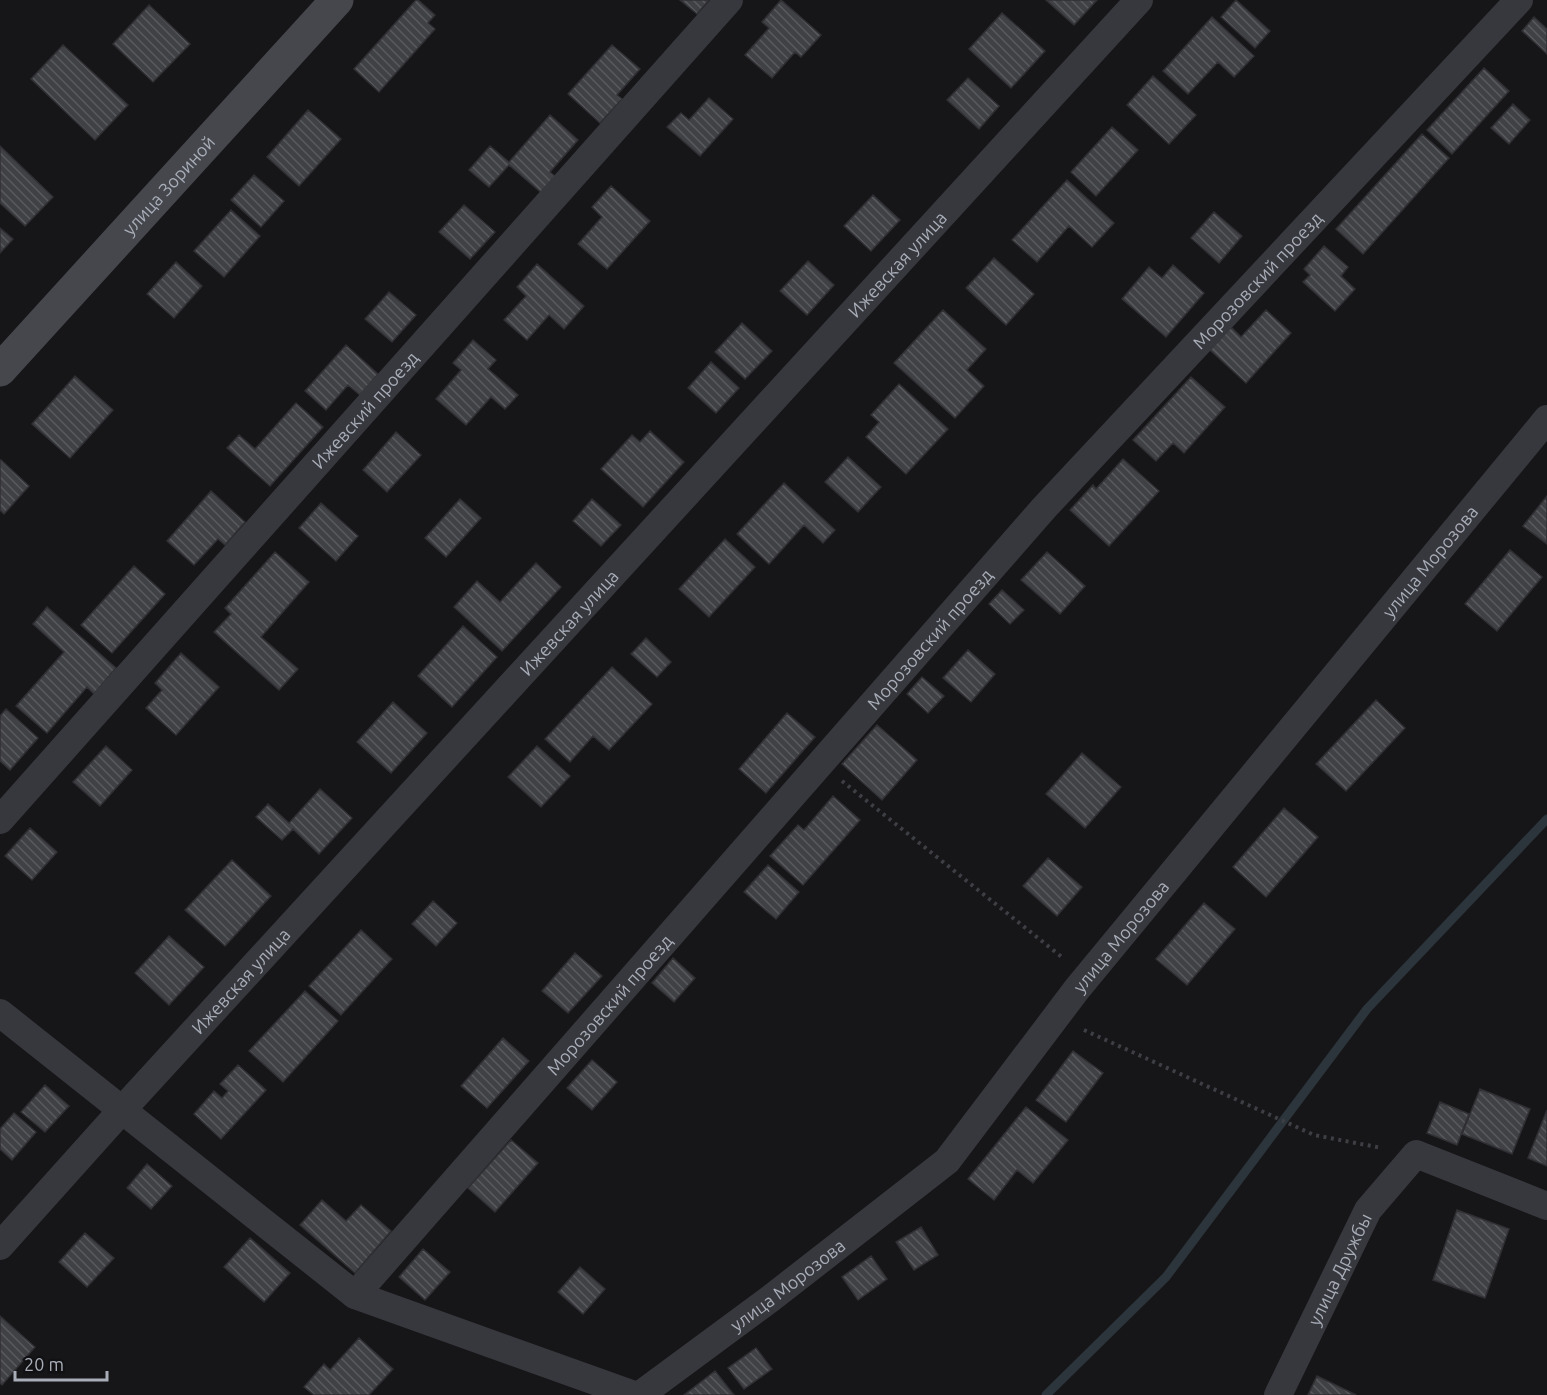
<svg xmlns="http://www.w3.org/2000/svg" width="1547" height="1395" font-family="Ubuntu,sans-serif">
<defs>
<pattern id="building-back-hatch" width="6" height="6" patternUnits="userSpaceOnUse" patternTransform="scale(1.5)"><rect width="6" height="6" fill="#404145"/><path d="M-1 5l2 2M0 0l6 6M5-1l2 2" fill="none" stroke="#595a5e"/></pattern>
</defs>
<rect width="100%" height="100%" fill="#161618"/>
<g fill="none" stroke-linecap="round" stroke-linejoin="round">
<path stroke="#2c353c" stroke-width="9" d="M1046 1395 1166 1277 1367 1009 1547 819"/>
</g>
<path fill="url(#building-back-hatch)" stroke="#303034" stroke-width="1.5" d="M416 0H418L435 15 428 23 435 29 379 92 354 69Z
M680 0H709L697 14Z
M781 0 821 35 801 57 795 52 772 78 745 55 769 28 762 22Z
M1046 0H1097L1074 25Z
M1236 0 1270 31 1255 48 1221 17Z
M149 5 190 44 153 82 113 44Z
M1002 13 1045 51 1011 88 969 49Z
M1212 17 1254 56 1234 77 1218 62 1188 94 1163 71Z
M1534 17 1547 29V54L1522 31Z
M63 45 128 105 95 140 31 79Z
M612 45 640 69 617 95 622 99 600 123 568 94Z
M1484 68 1509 91 1452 154 1427 130Z
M1153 76 1196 115 1169 144 1127 105Z
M968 78 999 106 979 129 947 100Z
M709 98 733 119 700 156 667 127 681 113 689 120Z
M1513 104 1530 120 1509 144 1491 128Z
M308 110 341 139 299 186 267 157Z
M550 115 578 140 550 172 558 179 544 195 509 165 489 187 469 170 490 146 509 162Z
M1112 127 1138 150 1096 196 1071 172Z
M1422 134 1449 158 1363 254 1336 229Z
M0 146 53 197 25 226 0 203Z
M254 175 284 201 261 227 231 200Z
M1067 180 1114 223 1092 247 1069 226 1037 262 1012 240Z
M611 186 650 221 607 269 578 244 602 217 592 207Z
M873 195 900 220 871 251 844 226Z
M464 205 495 232 470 259 439 232Z
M231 210 260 236 224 277 194 251Z
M1214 212 1242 236 1219 263 1191 238Z
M0 228 13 239 0 253Z
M1324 246 1348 267 1341 276 1355 289 1335 311 1303 282 1310 275 1304 269Z
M994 258 1034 294 1006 325 966 288Z
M808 261 834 285 807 315 780 291Z
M176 262 202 286 174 318 147 294Z
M537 264 584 306 564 329 549 315 527 340 504 320 526 296 517 287Z
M1173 265 1204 293 1166 337 1122 299 1149 267 1162 278Z
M389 292 416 315 392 342 365 319Z
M943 310 986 349 967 370 984 386 955 418 894 363Z
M1266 310 1291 333 1246 383 1210 350 1231 327 1241 337Z
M742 323 772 351 745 379 715 352Z
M473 340 496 360 488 369 518 395 505 409 491 397 466 425 436 399 461 370 453 363Z
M346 345 378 374 360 395 348 385 326 410 305 391Z
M711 362 739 388 716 413 688 388Z
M75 376 113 410 70 458 32 424Z
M1191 377 1225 407 1184 453 1173 443 1156 461 1133 440Z
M899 384 948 429 906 474 866 437 879 422 871 415Z
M296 403 323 427 270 486 227 448 239 435 255 449Z
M650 431 684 462 643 507 601 469 632 435 640 442Z
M396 432 421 455 387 492 363 470Z
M848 457 881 487 858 512 825 482Z
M1123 459 1159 491 1109 546 1070 510 1093 485 1096 489Z
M0 460H1L29 486 4 514 0 510Z
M784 483 835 530 823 543 804 525 769 564 737 534Z
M211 491 245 522 225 545 218 539 194 565 167 541Z
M1547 496V544L1523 526Z
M460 499 481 518 446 557 425 538Z
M592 499 621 525 601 546 573 521Z
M321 503 358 536 336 561 299 528Z
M725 539 755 567 709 617 679 589Z
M1510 550 1542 577 1497 631 1465 604Z
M275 552 309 582 261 637 298 669 279 690 214 632 231 614 225 608Z
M1047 552 1085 586 1060 614 1021 580Z
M536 563 561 587 502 651 454 607 477 581 500 602Z
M134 566 165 594 112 653 81 625Z
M1002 590 1024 610 1010 624 989 604Z
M47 607 116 668 94 694 87 687 47 733 16 706 64 652 33 624Z
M463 626 497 657 452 707 418 676Z
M646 638 671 662 657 677 631 654Z
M968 650 995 674 971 702 943 678Z
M181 653 219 687 176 735 146 708 162 690 155 683Z
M612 667 652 704 609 750 593 736 570 762 545 739Z
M922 677 944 696 928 713 907 694Z
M1376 700 1405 728 1346 791 1316 764Z
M393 702 427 733 391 773 357 742Z
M6 709 38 738 10 770 0 761V716Z
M787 713 815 737 766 793 739 769Z
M877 725 917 760 882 800 842 764Z
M106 746 132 770 100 806 73 782Z
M537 746 570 776 541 807 508 777Z
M1082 753 1121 787 1085 828 1046 794Z
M320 789 352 818 319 854 293 829 282 840 256 817 268 804 289 823Z
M833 796 860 820 803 885 770 856 798 825 804 830Z
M1284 808 1318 837 1266 897 1233 867Z
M30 828 57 852 32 880 5 856Z
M1048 858 1082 887 1057 916 1023 886Z
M232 860 271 896 225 946 185 910Z
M768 865 799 892 776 919 744 892Z
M433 901 457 923 436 946 412 924Z
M1204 903 1235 929 1187 985 1156 959Z
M361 930 392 959 341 1015 309 986Z
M169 936 204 967 169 1005 135 973Z
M575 953 602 976 568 1013 542 991Z
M673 958 695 978 674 1002 652 983Z
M305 991 338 1021 283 1082 249 1051Z
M503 1038 529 1061 487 1108 461 1086Z
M1073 1051 1103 1073 1066 1122 1036 1100Z
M592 1060 617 1082 592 1110 567 1088Z
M238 1065 266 1090 221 1139 194 1114 214 1091 222 1098 228 1091 220 1084Z
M45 1085 69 1106 45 1132 21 1112Z
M1480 1089 1530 1109 1512 1154 1462 1134Z
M1440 1102 1469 1114 1457 1145 1427 1133Z
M1026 1107 1068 1140 1033 1183 1017 1170 994 1200 968 1179Z
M1547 1110V1166L1528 1158Z
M14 1113 36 1132 12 1160 0 1149V1129Z
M511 1140 538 1163 495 1212 468 1188Z
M147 1164 172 1186 151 1209 127 1188Z
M322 1200 346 1221 361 1205 391 1231 355 1273 300 1225Z
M1457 1210 1509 1229 1485 1298 1433 1280Z
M921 1227 938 1255 914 1270 896 1242Z
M85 1233 114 1258 87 1287 59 1262Z
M250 1238 290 1273 264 1302 224 1267Z
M423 1249 450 1272 425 1300 399 1277Z
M871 1256 887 1279 858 1300 842 1277Z
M580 1267 605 1289 583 1314 558 1292Z
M0 1316 35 1347 2 1385 0 1383Z
M359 1338 393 1369 369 1395H314L304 1387 324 1364 330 1370Z
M756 1348 772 1369 744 1389 728 1368Z
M715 1371 734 1395H684Z
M1317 1376 1356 1395H1308Z"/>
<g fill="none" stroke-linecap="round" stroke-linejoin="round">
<path stroke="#3d3f44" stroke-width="4" stroke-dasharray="3 4.5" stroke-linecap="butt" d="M842 781 1063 958
M1084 1030 1314 1135 1382 1148"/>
<g stroke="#37383d" stroke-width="28">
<path id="s1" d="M0 820 729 0"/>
<path d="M0 1013 355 1295 634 1395"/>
<path id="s2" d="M0 1246 122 1110 1139 0"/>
<path id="s3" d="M355 1295 1044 508 1519 0"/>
<path id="s4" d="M640 1395 770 1299 947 1161 1077 989 1547 419"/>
<path id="s5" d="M1278 1395 1368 1210 1416 1154 1547 1206"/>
</g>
<path stroke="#45474d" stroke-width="33" id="s6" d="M0 370 337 0"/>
</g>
<g text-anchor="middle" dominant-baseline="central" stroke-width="4.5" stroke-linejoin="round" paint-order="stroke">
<g font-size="18" fill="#a8adb8" stroke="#111113">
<text stroke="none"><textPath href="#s6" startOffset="250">улица Зориной</textPath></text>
<text stroke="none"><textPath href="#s2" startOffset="1330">Ижевская улица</textPath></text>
<text stroke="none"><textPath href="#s3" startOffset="1358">Морозовский проезд</textPath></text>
<text stroke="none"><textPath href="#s1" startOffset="549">Ижевский проезд</textPath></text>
<text stroke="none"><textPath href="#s4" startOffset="1156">улица Морозова</textPath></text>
<text stroke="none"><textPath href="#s2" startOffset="844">Ижевская улица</textPath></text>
<text stroke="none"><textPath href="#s3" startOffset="872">Морозовский проезд</textPath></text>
<text stroke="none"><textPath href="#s4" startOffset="670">улица Морозова</textPath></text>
<text stroke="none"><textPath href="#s2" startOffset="358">Ижевская улица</textPath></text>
<text stroke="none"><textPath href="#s3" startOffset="386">Морозовский проезд</textPath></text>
<text stroke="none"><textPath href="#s5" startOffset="140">улица Дружбы</textPath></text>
<text stroke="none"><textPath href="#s4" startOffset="184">улица Морозова</textPath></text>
</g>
</g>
<path d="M15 1371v9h92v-9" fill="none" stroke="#a8adb8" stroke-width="3"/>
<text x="24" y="1371" font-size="18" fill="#a8adb8" stroke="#111113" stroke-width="4.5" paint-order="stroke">20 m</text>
</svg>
